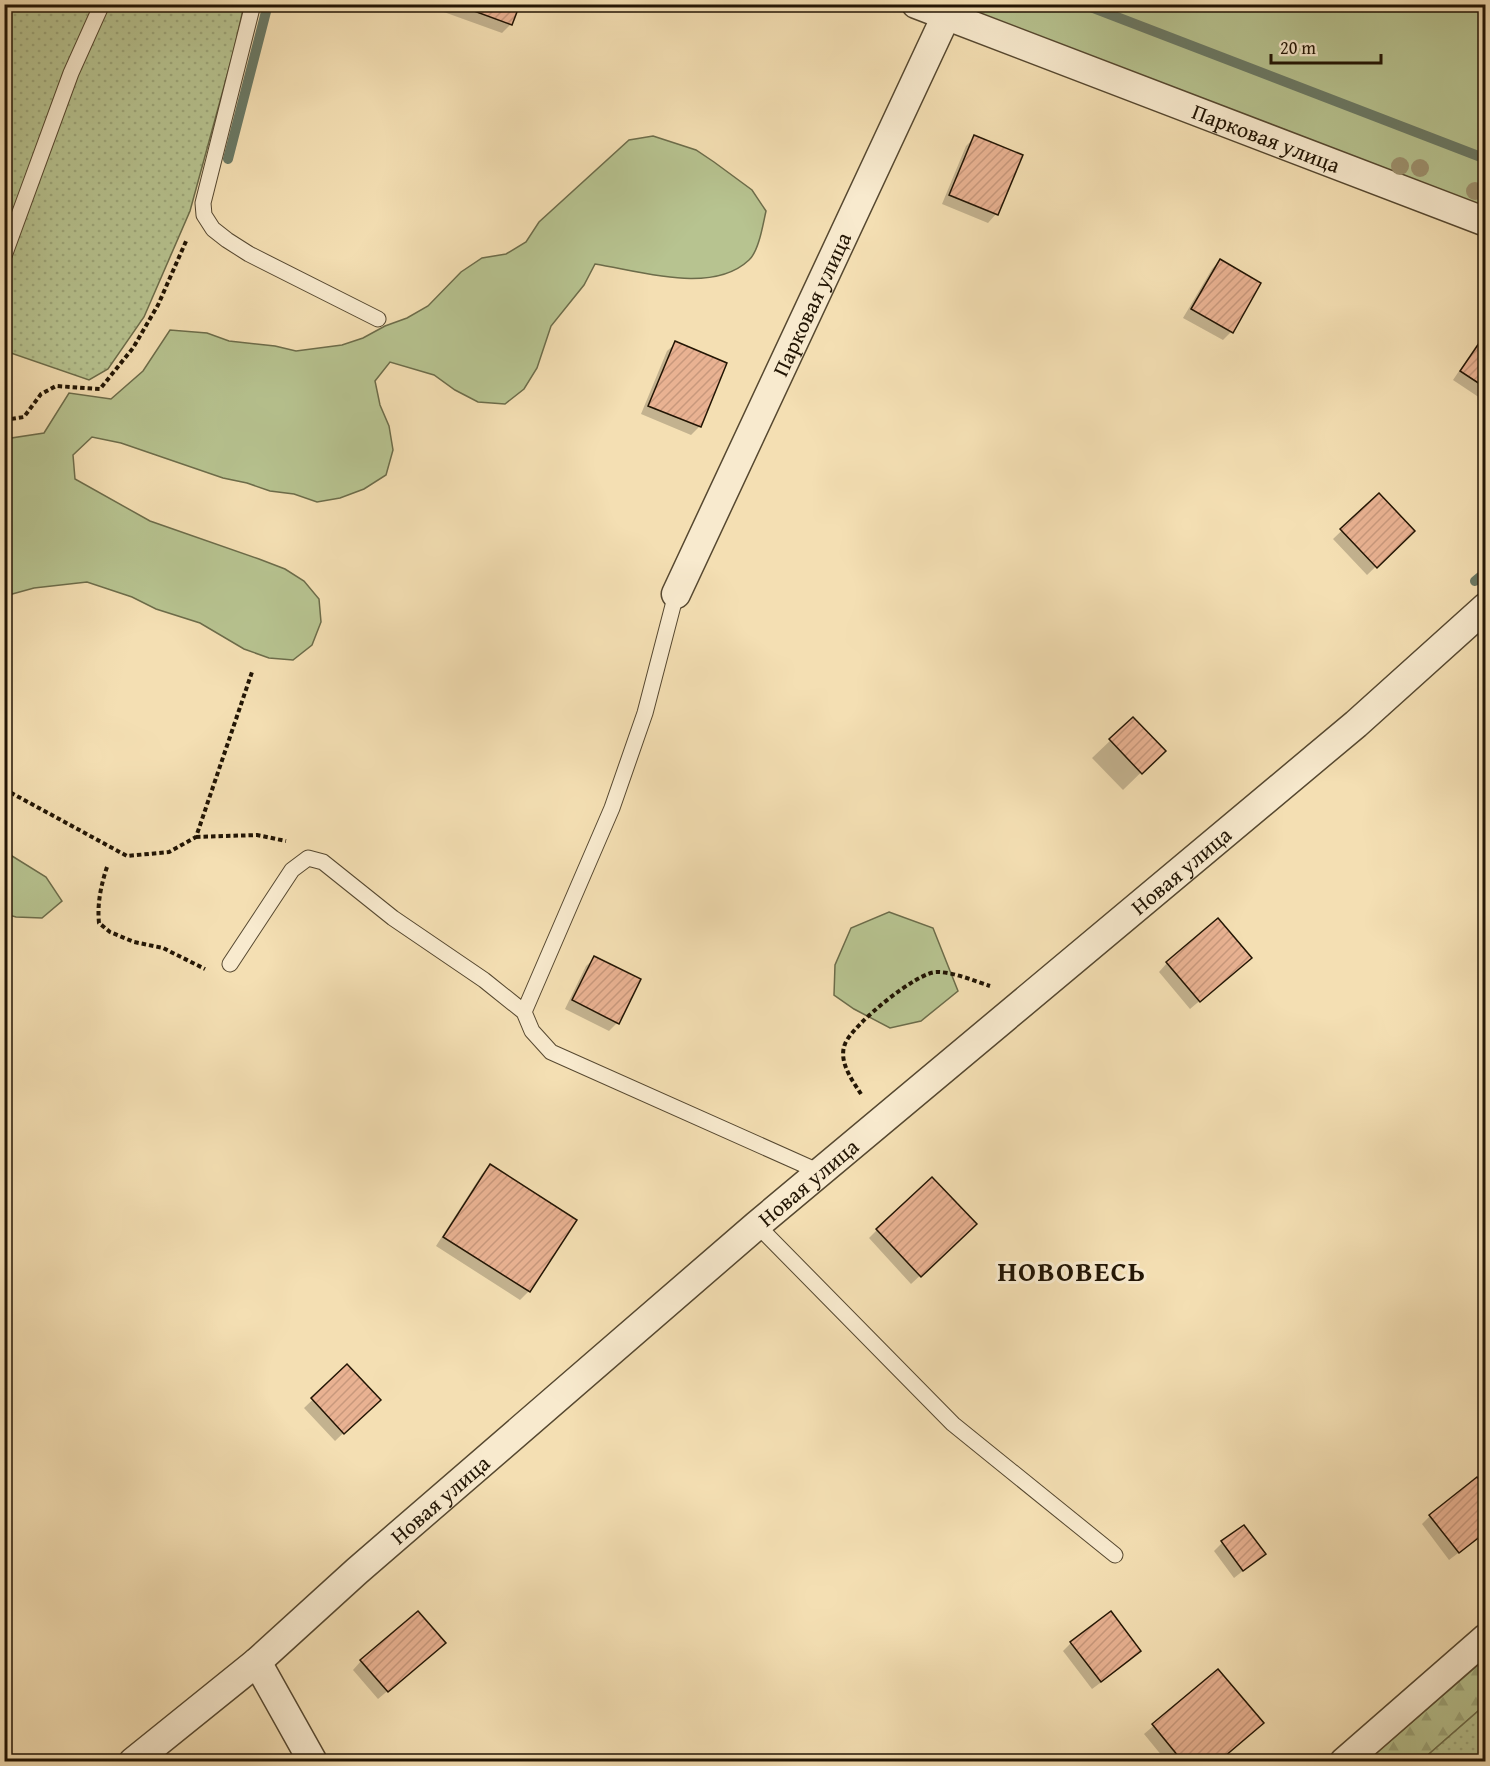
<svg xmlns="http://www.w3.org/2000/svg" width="1490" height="1766" font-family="'Gentium Book Plus',serif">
<defs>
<pattern id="forest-firs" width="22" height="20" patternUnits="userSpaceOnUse" patternTransform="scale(1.5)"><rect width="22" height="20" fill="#b7c390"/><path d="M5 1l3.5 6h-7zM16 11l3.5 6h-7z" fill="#9da77b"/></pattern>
<pattern id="garden-dots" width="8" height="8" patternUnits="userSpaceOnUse" patternTransform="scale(1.5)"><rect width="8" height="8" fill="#b7c390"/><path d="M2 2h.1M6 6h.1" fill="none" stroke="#9da77b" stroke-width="1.8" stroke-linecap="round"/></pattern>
<pattern id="building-hatch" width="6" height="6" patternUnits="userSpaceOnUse" patternTransform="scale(1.5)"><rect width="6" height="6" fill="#e9b292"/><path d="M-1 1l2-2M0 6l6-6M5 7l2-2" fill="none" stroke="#c8987c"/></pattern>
</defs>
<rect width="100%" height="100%" fill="#f4dfb3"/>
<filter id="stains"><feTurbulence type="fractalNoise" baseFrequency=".00333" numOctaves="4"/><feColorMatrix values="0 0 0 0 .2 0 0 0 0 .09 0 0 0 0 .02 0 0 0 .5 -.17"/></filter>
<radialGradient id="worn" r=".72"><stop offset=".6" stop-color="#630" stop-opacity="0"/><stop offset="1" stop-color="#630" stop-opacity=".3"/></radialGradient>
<path fill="#b7c390" stroke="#6c6c4a" stroke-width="1.5" d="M942 5H1485V211Z
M653 136 696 150 714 162 752 190 766 211C763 224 759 251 749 260 712 295 640 271 595 264L584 285 551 326 537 368 524 389 505 404 478 402 455 390 434 375 390 362 375 381 380 405 389 426 393 450 386 475 364 489 340 498 317 502 294 494 270 491 247 483 223 478 121 443 92 437 73 455 75 479 150 521 259 559 285 569 304 581 319 599 321 622 312 645 293 660 269 658 244 649 200 623 156 609 132 597 87 582 34 588 5 596V439L44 433 69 393 111 399 143 371 170 330 207 333 229 341 275 346 296 351 342 345 363 338 385 326 407 318 428 306 461 272 482 258 506 254 526 242 539 222 629 140Z
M4 851 46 877 62 901 42 918 16 917 5 914Z
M889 912 933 928 958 991 921 1021 890 1028 854 1009 834 995 835 965 851 928Z"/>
<path fill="url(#forest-firs)" stroke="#6c6c4a" stroke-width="1.5" d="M1485 1659V1705L1421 1761H1367Z"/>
<path fill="url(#garden-dots)" stroke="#6c6c4a" stroke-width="1.5" d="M5 5H244L234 50 190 211 144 317 108 369 89 380 5 351Z
M1485 1705V1761H1421Z"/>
<path fill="#0003" d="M444 4H518L511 24 502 33 441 11Z
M975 137 996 214 988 223 942 204 966 146Z
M1220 260 1231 332 1223 340 1183 318 1212 269Z
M1486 334V402L1453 380 1480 340Z
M676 343 700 426 691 435 641 414 667 351Z
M1379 495 1413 531 1367 575 1333 539Z
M1133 719 1164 750 1123 790 1092 758Z
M595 958 617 1023 609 1031 565 1009 586 966Z
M1167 963 1241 966 1190 1009 1159 972Z
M490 1166 575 1220 529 1291 520 1300 436 1246 482 1174Z
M877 1230 966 1233 911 1284 869 1238Z
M347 1367 378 1400 335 1441 304 1408Z
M1430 1516 1486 1532 1449 1560 1422 1524Z
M1222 1543 1264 1554 1234 1578 1214 1551Z
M1071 1643 1139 1651 1131 1660 1092 1689 1063 1651Z
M435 1651 378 1699 353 1670 361 1661Z
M1218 1671V1762H1167L1144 1734Z"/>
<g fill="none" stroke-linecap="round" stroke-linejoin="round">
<path stroke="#6b7a66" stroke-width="10" d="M1083 4 1486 159
M228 159 268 4
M1475 581 1486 572"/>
</g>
<path fill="url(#building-hatch)" stroke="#221504" stroke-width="1.5" d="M455 4H520L512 25Z
M974 135 1023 155 998 215 949 195Z
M1220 259 1261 283 1233 333 1191 309Z
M1486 333V388L1460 371Z
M675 341 727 363 701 427 648 406Z
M1379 493 1415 531 1377 568 1340 529Z
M1133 717 1166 751 1142 774 1109 739Z
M1218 918 1252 958 1200 1002 1166 962Z
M594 956 641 979 619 1024 572 1000Z
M490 1164 577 1220 530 1292 443 1237Z
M932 1177 977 1224 921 1277 876 1229Z
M347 1364 381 1400 344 1434 311 1398Z
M1477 1477 1486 1488V1532L1459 1553 1429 1515Z
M1244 1525 1266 1554 1243 1571 1221 1541Z
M418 1611 446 1643 388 1692 360 1660Z
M1111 1611 1141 1651 1101 1682 1070 1642Z
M1218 1669 1264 1723 1218 1762H1183L1152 1724Z"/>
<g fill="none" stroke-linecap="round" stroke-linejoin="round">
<defs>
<path id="service" d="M253 4 203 203 204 215 213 229 227 240 249 254 378 319
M4 256 71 73 102 4
M230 964 292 870 308 858 323 862 393 918 484 980 524 1012 532 1031 551 1052 820 1172
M524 1012 612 808 645 713 676 594
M757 1225 953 1424 1115 1555"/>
<g id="minor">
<path id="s1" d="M916 4 1486 222"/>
<path id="s2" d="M676 594 946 16"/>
<path d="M257 1662 313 1762"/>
<path id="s3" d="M133 1762 257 1662 357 1571 757 1225 1356 724 1486 607"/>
<path d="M1344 1762 1486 1638"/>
</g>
</defs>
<use href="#service" stroke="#564830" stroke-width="17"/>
<use href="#minor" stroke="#564830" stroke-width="31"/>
<path stroke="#221504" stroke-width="4" stroke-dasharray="4.5 3" stroke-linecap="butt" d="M4 420 24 417 41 394 56 386 100 389 133 348 158 305 187 239
M4 789 127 856 169 852 196 837 252 672
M196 837 257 835 286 841
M107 867C101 885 97 904 99 923L110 932 134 942 163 948 205 969
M861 1094C852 1080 838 1061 845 1044 852 1025 918 971 937 972 953 972 975 981 990 986"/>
<use href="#service" stroke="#f8eace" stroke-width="15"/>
<use href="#minor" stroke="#f8eace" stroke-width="28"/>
</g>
<g fill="#9d916e">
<circle cx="1400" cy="166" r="9"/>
<circle cx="1420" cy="168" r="9"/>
<circle cx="1475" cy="191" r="9"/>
</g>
<g text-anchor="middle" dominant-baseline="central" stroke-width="6" stroke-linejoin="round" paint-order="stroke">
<g font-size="22" fill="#221504" stroke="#f8eace">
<text stroke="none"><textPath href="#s1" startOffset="375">Парковая улица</textPath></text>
<text stroke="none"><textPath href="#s2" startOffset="320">Парковая улица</textPath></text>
<text stroke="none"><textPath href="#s3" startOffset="1376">Новая улица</textPath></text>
<text stroke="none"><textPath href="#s3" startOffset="890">Новая улица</textPath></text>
<text stroke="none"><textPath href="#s3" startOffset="404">Новая улица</textPath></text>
</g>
<g font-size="28" font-weight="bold" letter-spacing="1.5" fill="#221504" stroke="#f8eace">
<text x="1072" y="1270">НОВОВЕСЬ</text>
</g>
</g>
<rect width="1490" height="1766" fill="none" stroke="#f4dfb3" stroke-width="24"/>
<rect x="6" y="6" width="1478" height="1754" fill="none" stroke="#221504" stroke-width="3"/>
<rect x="12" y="12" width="1466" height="1742" fill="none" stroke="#221504" stroke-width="1.5"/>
<path d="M1271 54v9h110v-9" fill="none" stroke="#221504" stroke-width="3"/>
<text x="1280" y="54" font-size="18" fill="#221504" stroke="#f8eace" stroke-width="4.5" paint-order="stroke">20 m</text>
<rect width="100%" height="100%" filter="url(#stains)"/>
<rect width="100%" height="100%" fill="url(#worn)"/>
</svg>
